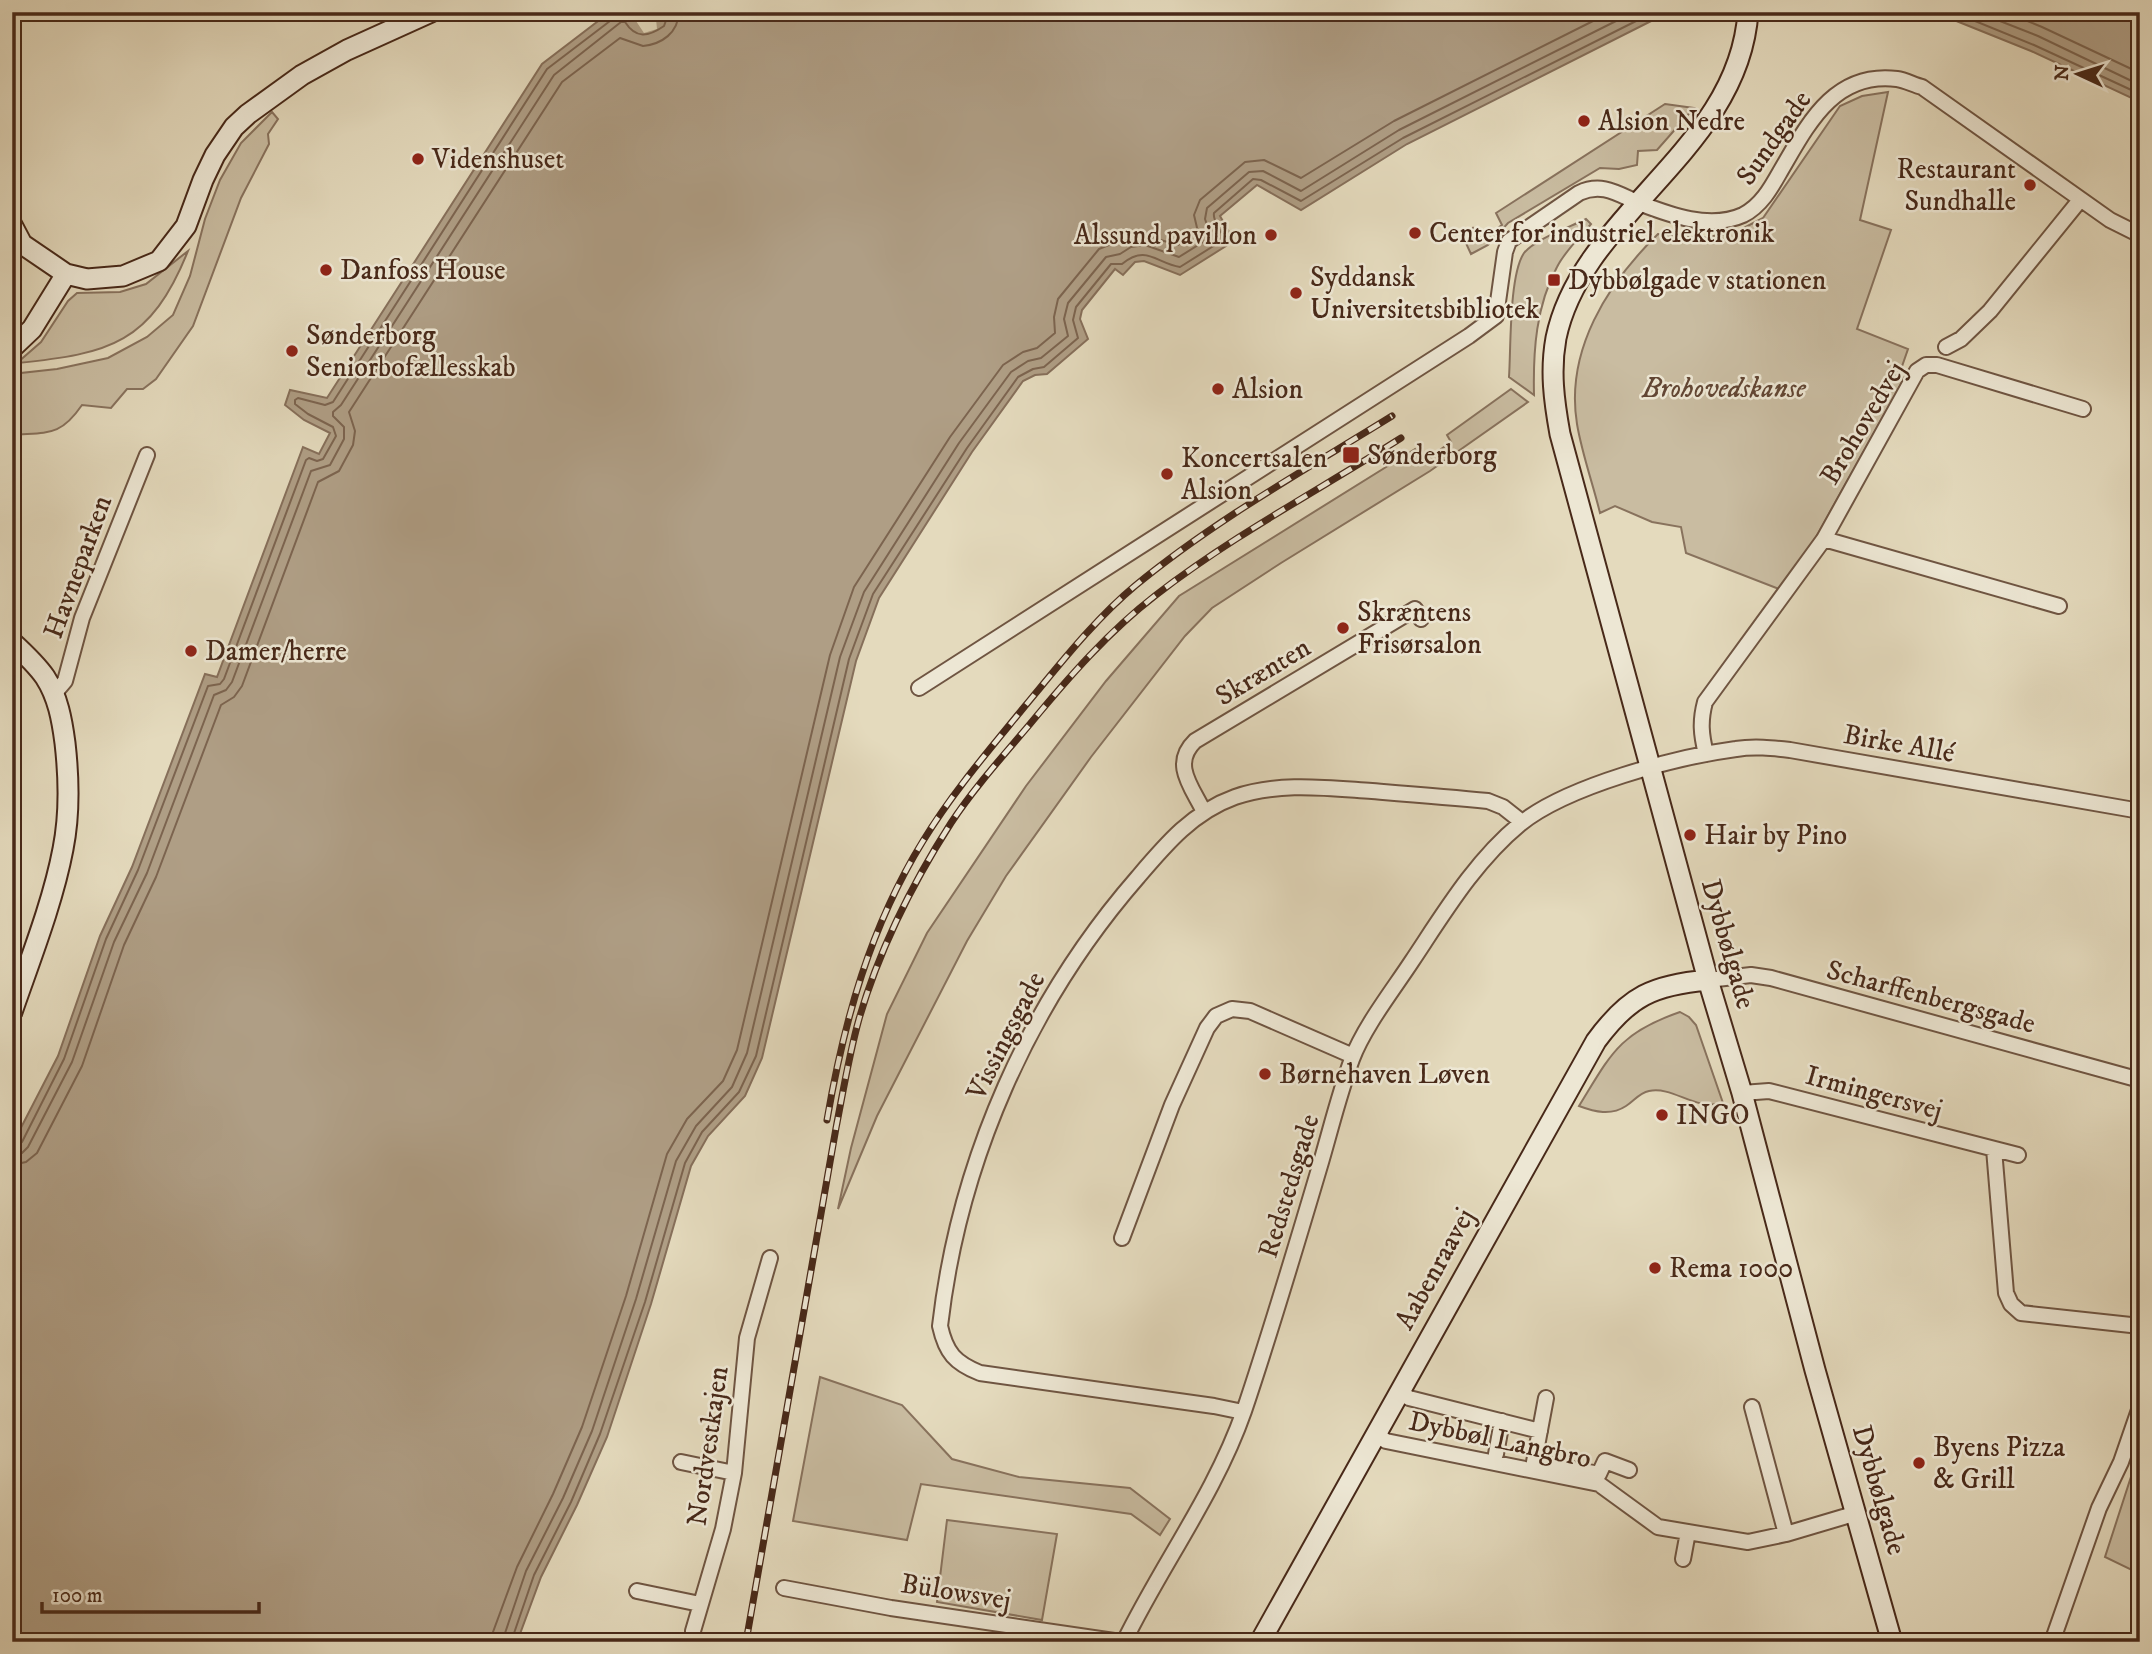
<svg xmlns="http://www.w3.org/2000/svg" width="2152" height="1654" font-family="'IM FELL DW Pica',serif">
<rect width="100%" height="100%" fill="#e4dabd"/>
<filter id="stains"><feTurbulence type="fractalNoise" baseFrequency=".00286" numOctaves="4"/><feColorMatrix values="0 0 0 0 .2 0 0 0 0 .09 0 0 0 0 .02 0 0 0 .5 -.17"/></filter>
<radialGradient id="worn" r=".72"><stop offset=".6" stop-color="#630" stop-opacity="0"/><stop offset="1" stop-color="#630" stop-opacity=".3"/></radialGradient>
<path fill="#c9bca1" stroke="#88725d" stroke-width="2" d="M1888 92 1860 220 1891 230 1857 329 1908 349 1899 375 1904 379 1815 539 1779 589 1686 553 1681 527 1652 522 1615 506 1600 513C1593 484 1582 454 1577 424 1565 351 1607 284 1658 234L1702 238 1736 232 1763 218 1840 106 1862 96Z
M1665 104 1694 108 1657 150 1638 151 1637 165 1619 169 1600 168 1508 223 1488 245 1471 254 1464 239 1473 228 1481 239 1502 225 1496 213Z
M272 112 278 119 268 134 269 144 241 198 193 326 156 379 143 389H127L111 408 82 405C60 437 48 432 12 435V374L57 369 108 358 147 337 173 315 190 276 205 219 220 180 241 143Z
M1586 219 1591 224C1580 237 1565 251 1557 267 1536 306 1533 351 1534 395L1509 377C1511 348 1509 275 1524 253 1535 239 1570 227 1586 219Z
M188 251C151 343 110 354 17 363L41 342 68 301 77 293 120 292 146 284Z
M1511 389 1528 402 1430 471 1281 563 1212 608 1185 636 1091 757 1006 876 967 941 877 1116 838 1209 851 1148 887 1014 927 933 1026 786 1106 681 1179 596 1415 449 1424 461 1451 442 1447 435Z
M1680 1012 1689 1017 1696 1025 1723 1103C1694 1111 1674 1086 1649 1091 1639 1093 1634 1101 1626 1106 1611 1116 1595 1112 1579 1106 1611 1054 1619 1033 1680 1012Z
M820 1377 902 1405 952 1459 1019 1477 1130 1488 1170 1519 1160 1535 1131 1514 921 1484 907 1540 793 1521Z
M2140 1449V1574L2105 1557Z
M947 1520 1057 1534 1042 1620 937 1602Z"/>
<path fill="#af9e85" stroke="#866f5a" stroke-width="2" d="M610 12H637L643 20 660 12H1669L1407 144 1301 210 1257 185 1220 216 1234 241 1180 275 1144 261 1135 262 1123 275 1115 269 1082 310 1080 319 1088 339 1047 374 1035 375 1023 381 972 452 879 598 856 661 762 1058 745 1096 708 1136 691 1166 651 1304 607 1437 577 1505 541 1577 517 1642H12V1145L58 1056 100 936 132 867 205 674 217 677 303 447 319 454 330 433 304 420 285 405 290 390 327 398 542 64Z
M1934 12H2140V102L2031 51Z"/>
<path fill="#e4dabd" d="M630 12H637L643 20 660 12H673L656 19 657 29 644 33Z"/>
<g fill="none" stroke-linecap="round" stroke-linejoin="round">
<path stroke="#7c644f" stroke-width="2" d="M1953 12 2034 45 2140 94
M1977 12 2038 36 2140 85
M2005 12 2042 27 2140 73
M12 1146 22 1142 64 1059 106 939 138 870 208 686 220 684 224 679 306 460 309 458 317 461 323 459 336 436 333 427 308 414 295 404V400L298 398 325 405 333 402 547 69 610 21 613 12
M12 1155 22 1153 28 1147 72 1062 114 942 147 873 214 695 226 690 232 682 311 471 330 465 344 439V427L333 416V412L341 405 554 75 621 22H625C636 39 648 37 664 26L669 12
M12 1165 26 1162 37 1153 82 1066 124 945 156 877 221 705 234 697 242 686 318 482 339 471 353 445 355 431 349 412 562 82 620 38 643 46C662 44 678 33 679 12
M492 1642 493 1632 517 1567 553 1494 582 1427 626 1296 667 1154 687 1119 723 1081 737 1050 830 655 854 587 950 437 1003 365 1023 352 1037 348 1055 333 1054 317 1058 299 1099 249 1126 238 1143 235 1178 245 1198 232 1194 215 1200 200 1245 162 1264 160 1301 178 1394 121 1611 12
M502 1642 526 1571 563 1498 592 1431 636 1299 676 1161 696 1126 732 1087 747 1053 840 657 864 592 959 443 1011 372 1028 361 1041 358 1068 336 1064 319 1068 303 1106 257 1120 254 1131 247 1145 245 1179 257 1211 237 1205 219 1207 208 1249 172 1263 171 1301 191 1399 130 1634 12
M511 1642 534 1575 571 1502 600 1434 645 1302 685 1163 702 1132 739 1092 756 1056 849 659 873 594 967 448 1018 377 1033 369 1044 367 1078 338 1073 320 1076 307 1111 264H1122C1146 244 1156 263 1180 267L1223 240C1224 230 1212 223 1214 213L1253 179 1261 180 1301 201 1403 138 1654 12"/>
<defs>
<path id="street" d="M1946 347 1961 339 1990 311 2080 200
M1824 539 2059 606
M919 688 1469 336 1496 316 1505 252 1509 241 1579 193C1602 182 1618 194 1639 203 1670 215 1710 230 1743 215 1761 206 1771 188 1780 172 1807 126 1833 71 1897 79 1905 80 1914 85 1922 87L2110 220 2140 235
M54 694 65 681 82 618 147 455
M1706 754C1701 734 1700 721 1705 702L1824 539 1917 371 1926 365H1937L2083 409
M1204 812C1192 787 1171 764 1195 741L1415 609 1421 619
M1708 980 1751 975 1771 978 2140 1080
M1742 1093 1769 1091 2018 1155
M1994 1149 2006 1293 2011 1304 2021 1313 2140 1326
M1122 1238 1172 1105 1207 1028 1216 1016 1232 1009 1250 1011 1353 1056
M1399 1391 1409 1398 1540 1431
M1546 1398 1534 1462 1599 1474 1605 1461 1629 1470
M1752 1407 1786 1534
M1243 1412 1214 1406 980 1373C955 1363 946 1353 940 1326 959 1161 1029 1002 1138 877 1166 844 1193 812 1235 797 1279 782 1326 788 1372 791 1410 794 1449 797 1488 801L1503 807 1522 822
M1375 1434 1386 1441 1599 1484 1658 1527 1748 1542 1786 1534 1857 1513
M1496 1454 1502 1421
M681 1462 734 1473
M1683 1559 1688 1532
M784 1588 891 1608 1121 1642
M637 1591 700 1604
M694 1642 693 1631 723 1529 734 1473 747 1338 770 1258
M1124 1642C1162 1564 1215 1494 1244 1411 1271 1331 1295 1250 1319 1169 1330 1132 1339 1094 1352 1059 1364 1027 1393 990 1412 961 1444 913 1475 861 1520 824 1567 786 1676 757 1736 749 1754 746 1772 748 1790 750L2140 811
M2052 1642 2099 1508 2121 1462 2140 1407"/>
<path id="secondary" d="M1748 12C1739 150 1582 213 1556 338 1550 371 1554 401 1560 434L1708 980 1742 1093 1815 1370 1892 1642
M12 225 22 244 66 274 87 279 123 276 159 261 186 226 203 180 215 155 234 127 248 114 302 75 347 50 431 12
M12 348 32 329 66 274
M12 642C24 653 36 664 45 677 58 697 62 720 65 743 69 778 70 814 63 849 53 902 30 960 12 1012
M1260 1642 1596 1041C1629 996 1653 985 1708 980"/>
</defs>
<use href="#street" stroke="#6f5542" stroke-width="18"/>
<use href="#secondary" stroke="#482919" stroke-width="23"/>
<use href="#street" stroke="#ede7d4" stroke-width="14"/>
<use href="#secondary" stroke="#ede7d4" stroke-width="19"/>
<defs>
<path id="rail" d="M827 1120C844 1021 870 927 923 841 952 793 990 749 1025 706 1060 664 1094 620 1136 585 1215 520 1305 470 1392 416
M746 1642 836 1128C843 1092 849 1055 859 1019 879 950 912 884 951 823 974 788 1003 756 1030 724 1068 678 1108 632 1156 595 1232 536 1319 490 1401 438"/>
</defs>
<use href="#rail" stroke="#482919" stroke-width="7"/>
<use href="#rail" stroke="#ede7d4" stroke-width="4.5" stroke-dasharray="13" stroke-linecap="butt"/>
</g>
<g fill="#8f2418" stroke="#ede7d4" stroke-width="2.5">
<circle cx="1584" cy="121" r="7"/>
<circle cx="418" cy="159" r="7"/>
<circle cx="2030" cy="185" r="7"/>
<circle cx="1415" cy="233" r="7"/>
<circle cx="1271" cy="235" r="7"/>
<circle cx="326" cy="270" r="7"/>
<rect x="1547" y="273" width="14" height="14" rx="3.5"/>
<circle cx="1296" cy="293" r="7"/>
<circle cx="292" cy="351" r="7"/>
<circle cx="1218" cy="389" r="7"/>
<rect x="1342" y="446" width="18" height="18" rx="3.5"/>
<circle cx="1167" cy="474" r="7"/>
<circle cx="1343" cy="628" r="7"/>
<circle cx="191" cy="651" r="7"/>
<circle cx="1690" cy="835" r="7"/>
<circle cx="1265" cy="1074" r="7"/>
<circle cx="1662" cy="1115" r="7"/>
<circle cx="1655" cy="1268" r="7"/>
<circle cx="1919" cy="1463" r="7"/>
</g>
<g text-anchor="middle" dominant-baseline="central" stroke-width="5" stroke-linejoin="round" paint-order="stroke">
<g font-size="28" fill="#482919" stroke="#ede7d4" text-anchor="start">
<text x="1598" y="121">Alsion Nedre</text>
<text x="432" y="159">Videnshuset</text>
<text x="2016" y="169" text-anchor="end">Restaurant<tspan x="2016" dy="32">Sundhalle</tspan></text>
<text x="1429" y="233">Center for industriel elektronik</text>
<text x="1257" y="235" text-anchor="end">Alssund pavillon</text>
<text x="340" y="270">Danfoss House</text>
<text x="1310" y="277">Syddansk<tspan x="1310" dy="32">Universitetsbibliotek</tspan></text>
<text x="1568" y="280">Dybbølgade v stationen</text>
<text x="306" y="335">Sønderborg<tspan x="306" dy="32">Seniorbofællesskab</tspan></text>
<text x="1232" y="389">Alsion</text>
<text x="1367" y="455">Sønderborg</text>
<text x="1181" y="458">Koncertsalen<tspan x="1181" dy="32">Alsion</tspan></text>
<text x="1357" y="612">Skræntens<tspan x="1357" dy="32">Frisørsalon</tspan></text>
<text x="205" y="651">Damer/herre</text>
<text x="1704" y="835">Hair by Pino</text>
<text x="1279" y="1074">Børnehaven Løven</text>
<text x="1676" y="1115">INGO</text>
<text x="1669" y="1268">Rema 1000</text>
<text x="1933" y="1447">Byens Pizza<tspan x="1933" dy="32">&amp; Grill</tspan></text>
</g>
<g font-size="28" fill="#482919" stroke="#ede7d4">
<text transform="translate(1774 138) rotate(-55)">Sundgade</text>
<text transform="translate(1863 423) rotate(-59)">Brohovedvej</text>
<text transform="translate(78 567) rotate(-70)">Havneparken</text>
<text transform="translate(1263 672) rotate(-31)">Skrænten</text>
<text transform="translate(1899 744) rotate(10)">Birke Allé</text>
<text transform="translate(1728 944) rotate(74)">Dybbølgade</text>
<text transform="translate(1931 997) rotate(15)">Scharffenbergsgade</text>
<text transform="translate(1006 1036) rotate(-63)">Vissingsgade</text>
<text transform="translate(1874 1093) rotate(15)">Irmingersvej</text>
<text transform="translate(1289 1186) rotate(-73)">Redstedsgade</text>
<text transform="translate(1435 1269) rotate(-61)">Aabenraavej</text>
<text transform="translate(1500 1440) rotate(12)">Dybbøl Langbro</text>
<text transform="translate(708 1446) rotate(-82)">Nordvestkajen</text>
<text transform="translate(1879 1490) rotate(74)">Dybbølgade</text>
<text transform="translate(956 1592) rotate(9)">Bülowsvej</text>
</g>
<g font-size="28" font-style="italic" fill="#624634" stroke="#ede7d4">
<text x="1724" y="388">Brohovedskanse</text>
</g>
</g>
<rect width="2152" height="1654" fill="none" stroke="#e4dabd" stroke-width="42"/>
<rect x="14" y="14" width="2124" height="1626" fill="none" stroke="#482919" stroke-width="3.5"/>
<rect x="21" y="21" width="2110" height="1612" fill="none" stroke="#482919" stroke-width="2"/>
<g transform="translate(2078 74) rotate(274)" stroke="#ede7d4" stroke-width="5" paint-order="stroke">
<path d="M0-5L12 26L0 18L-12 26Z" fill="#482919"/>
<text y="-10" font-size="19" font-weight="bold" text-anchor="middle" fill="#482919">N</text>
</g>
<path d="M42 1602v10h217v-10" fill="none" stroke="#482919" stroke-width="3.5"/>
<text x="52" y="1602" font-size="21" fill="#482919" stroke="#ede7d4" stroke-width="5" paint-order="stroke">100 m</text>
<rect width="100%" height="100%" filter="url(#stains)"/>
<rect width="100%" height="100%" fill="url(#worn)"/>
</svg>
